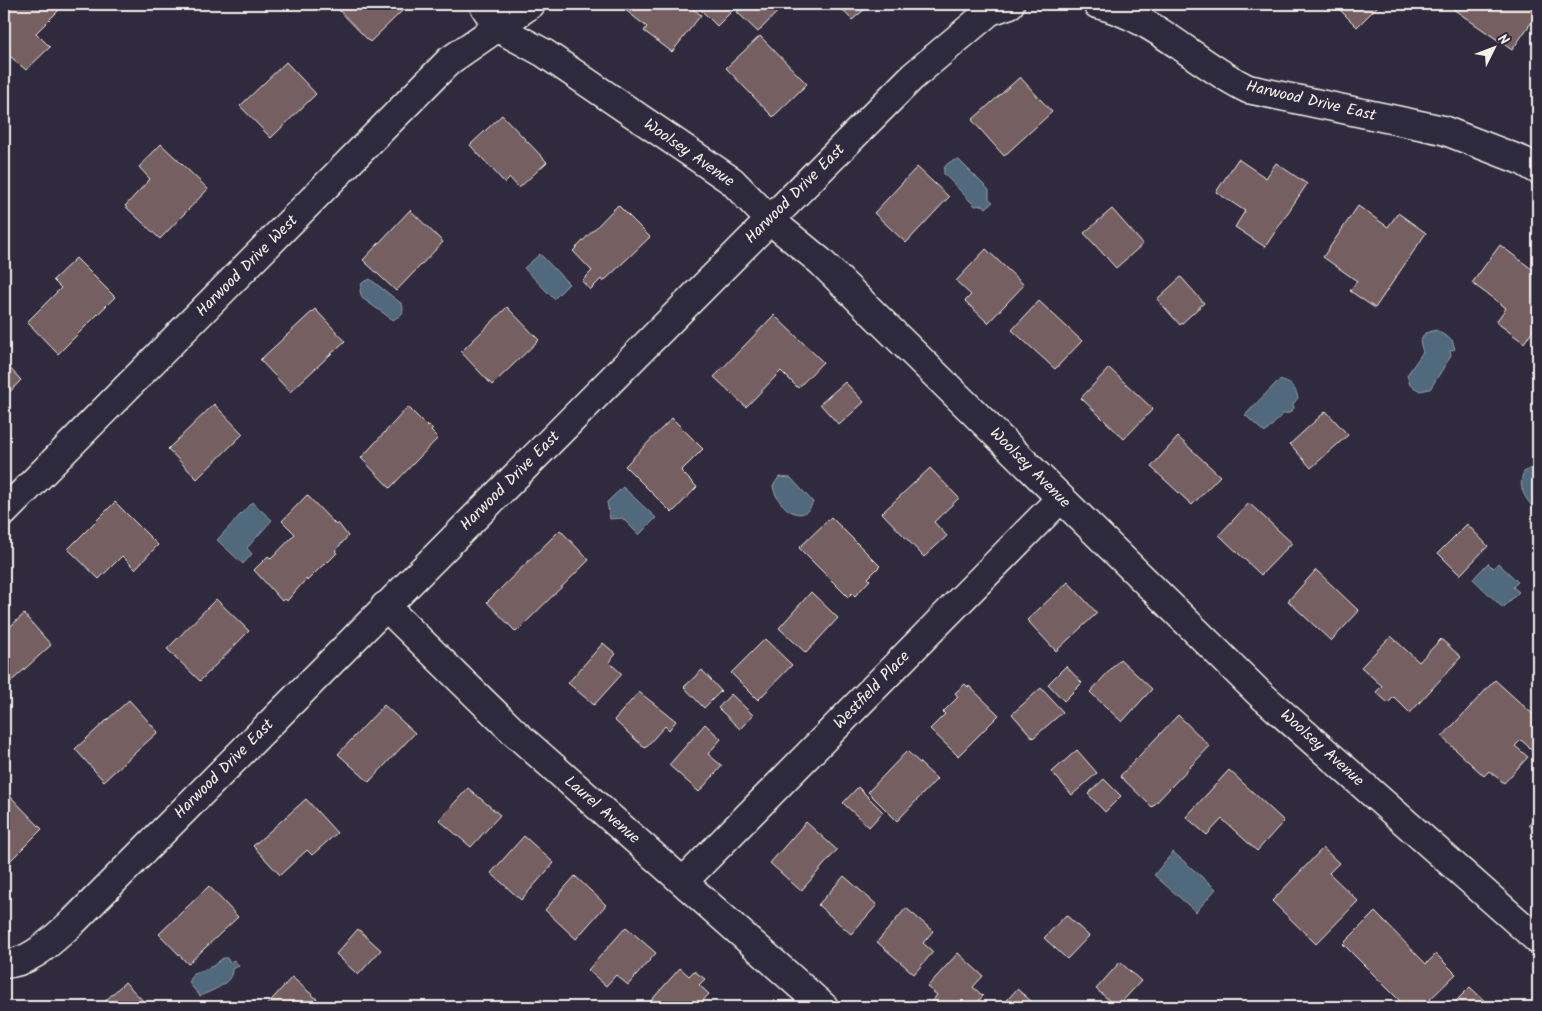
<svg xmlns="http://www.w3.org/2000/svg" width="1542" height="1011" font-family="Kalam,sans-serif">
<rect width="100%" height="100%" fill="#2f2a3d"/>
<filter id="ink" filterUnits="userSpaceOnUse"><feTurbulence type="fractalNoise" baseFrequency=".02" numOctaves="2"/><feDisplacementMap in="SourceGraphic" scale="10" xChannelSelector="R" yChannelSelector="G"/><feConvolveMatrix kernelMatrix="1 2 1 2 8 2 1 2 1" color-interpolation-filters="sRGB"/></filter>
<g filter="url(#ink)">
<path fill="#51697c" stroke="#929fa7" d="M959 160 989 190V199L993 202 986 208 983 205 975 206 944 174C942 165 951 160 959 160Z
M540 254 569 284 554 299 524 268Z
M370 279 402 304C405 314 401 315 393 320L362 298 360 291 362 283Z
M1436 330 1452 340 1455 349 1450 351 1451 356 1430 389 1420 391 1410 385 1407 375 1423 352 1420 342 1425 333Z
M1279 380C1291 383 1295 386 1298 398L1293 404 1294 408 1289 413 1283 414 1265 433 1245 415Z
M1538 464V512C1527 502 1516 487 1524 472Z
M779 477 791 478 813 502C803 529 775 504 773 486Z
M623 487 656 518 639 535 622 518 610 519 607 502Z
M252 502 272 520 247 548 252 554 243 564 217 540Z
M1488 563 1493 568 1498 563 1518 582 1513 587 1519 592 1503 608 1473 579Z
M1173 852 1216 889 1196 912 1154 875Z
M223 958H227L230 963 234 960 239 966 232 969C233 984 211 991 200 996L189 983 193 974 213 966Z"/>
<path fill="#745f61" stroke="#f4f1e8" d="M4 4H55L60 9 36 33 50 47 26 70 4 51Z
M333 4H396L402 11 370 42Z
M629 4H689L688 5 701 15 672 52 644 31 647 27 624 9Z
M701 4H739L717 26 698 7Z
M745 4H782L784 5 758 32 737 12Z
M837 4H871L852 20Z
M1339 4H1380L1357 27 1336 6Z
M1457 4H1538V13L1512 50 1453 9Z
M760 36 807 84 773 117 726 68Z
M286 62 316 94 271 138 240 106Z
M1020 77 1052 112 1004 156 972 120Z
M502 115 547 162 519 188 510 178 505 183 470 145Z
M161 144 208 189 160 239 125 206 150 179 139 167Z
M1238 159 1266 178 1276 163 1307 184 1265 247 1235 227 1245 211 1216 192Z
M917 167 949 197 906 243 874 213Z
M618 205 650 237 603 282 601 279 590 290 582 281 592 271 573 251Z
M1358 206 1388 227 1398 213 1426 233 1375 308 1350 291 1357 281 1323 257Z
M1112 209 1143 244 1116 268 1084 233Z
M410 210 443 242 396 291 363 260Z
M1500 245 1533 270 1538 263V322L1524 343 1496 322 1506 308 1472 283Z
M986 249 1024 285 988 323 965 301 971 295 956 281Z
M76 258 115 297 58 354 27 322 61 288 53 280Z
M1181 277 1204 303 1180 325 1157 299Z
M1039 301 1082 341 1055 369 1012 330Z
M507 307 539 340 492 385 461 352Z
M315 309 345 341 290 392 260 360Z
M774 315 823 362 798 388 781 371 746 407 714 377Z
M4 362 21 380 4 398Z
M1109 368 1153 409 1124 439 1081 398Z
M845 382 864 402 839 425 820 404Z
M214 404 243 434 197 479 168 449Z
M408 407 428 427 429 425 433 429 431 431 438 438 390 488 361 458Z
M1326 411 1348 435 1311 468 1290 444Z
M672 418 703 449 681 471 697 487 672 513 625 466Z
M1178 437 1220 476 1192 505 1151 467Z
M930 468 959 498 934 522 947 536 924 557 882 513Z
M307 495 336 525 338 523 348 536 335 551 337 553 328 562 327 561 307 581 306 579 287 601 285 599 282 601 254 570 268 556 271 559 295 534 282 521Z
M115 502 158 545 135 569 122 556 99 579 68 549Z
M1249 503 1292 543 1261 575 1219 535Z
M831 517 880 566 868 578 870 580 855 596 852 593 848 597 799 548Z
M1467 524 1488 546 1460 575 1438 553Z
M560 530 589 560 516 632 487 602Z
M1316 570 1359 611 1331 641 1288 601Z
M1068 582 1097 613 1056 651 1027 620Z
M811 592 838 618 806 653 779 628Z
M216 599 249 631 200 681 167 649Z
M24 614 51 645 4 688V632Z
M1391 636 1419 662 1441 639 1461 657 1410 713 1394 697 1388 703 1376 692 1382 686 1361 667Z
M765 639 792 665 758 700 731 673Z
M603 643 616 654 609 662 622 674 594 705 568 683Z
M1120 659 1152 689 1122 722 1090 692Z
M1066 666 1082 683 1064 701 1048 684Z
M702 670 721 691 704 708 684 687Z
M1495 680 1538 719V755L1521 740 1515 746 1528 757 1504 783 1489 771 1484 776 1442 737Z
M965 684 968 687 969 686 999 715 958 756 930 729 945 714 943 712 958 697 955 693Z
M1041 688 1063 712 1033 738 1012 714Z
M639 692 676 721 669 730 665 726 645 748 614 720Z
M731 694 753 715 740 729 718 708Z
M129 700 158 732 104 781 75 749Z
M384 705 415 733 369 782 338 754Z
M1178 715 1210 746 1152 807 1120 776Z
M705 724 721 739 708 754 722 766 699 792 669 765Z
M1077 750 1097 773 1072 795 1052 772Z
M907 751 937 779 897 821 868 792Z
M1229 770 1284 821 1257 851 1222 819 1207 835 1186 817Z
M1104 779 1121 796 1105 812 1088 794Z
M858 787 883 812 869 827 843 803Z
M468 788 500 815 471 847 439 820Z
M4 790 42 829 4 867Z
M306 799 337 833 312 855 307 850 280 875 253 846Z
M1538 814V835L1528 825Z
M806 822 837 850 801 891 770 863Z
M524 836 554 863 521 900 491 873Z
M1323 848 1339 863 1329 873 1358 901 1316 944 1272 901Z
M575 876 606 905 576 939 545 910Z
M844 876 877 905 851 934 818 905Z
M209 886 238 917 188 964 159 934Z
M906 908 933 931 923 943 933 952 914 974 877 942Z
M1375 912 1426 964 1436 954 1456 974 1422 1007H1406L1343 944Z
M1066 915 1089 936 1067 959 1044 938Z
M626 927 656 953 628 985 616 975 606 986 588 970Z
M358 929 381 950 358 975 336 954Z
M958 953 983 976 973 987 983 996 973 1007H940L932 1001 937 995 927 987Z
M1120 962 1141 981 1117 1007 1096 989Z
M680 968 689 976 694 971 705 979 699 985 709 994 697 1007H640L645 1001 648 1004Z
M292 977 318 1000 311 1007H265Z
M125 982 149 1007H102L100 1006Z
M1470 987 1491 1007H1450Z
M1017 989 1038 1007H1001Z
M541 999 551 1007H533Z"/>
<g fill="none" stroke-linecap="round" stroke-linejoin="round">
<defs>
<path id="street" d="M483 4 498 28 544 53 732 181 770 220 820 261 1259 693 1538 940
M1097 4C1158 19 1193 62 1248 89L1443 130 1523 161 1538 170
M4 512 449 61 531 4
M385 606 515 733 824 1007
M683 882 1060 499
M4 964C32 963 53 939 73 922L912 77 990 11 1010 4"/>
</defs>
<use href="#street" stroke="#f4f1e8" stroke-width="31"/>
<use href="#street" stroke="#2f2a3d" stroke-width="28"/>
</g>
</g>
<g text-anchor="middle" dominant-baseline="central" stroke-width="4" stroke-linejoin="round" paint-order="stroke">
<g font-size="16" fill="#f4f1e8" stroke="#2f2a3d">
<text transform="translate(1311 101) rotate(13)">Harwood Drive East</text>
<text transform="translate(689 153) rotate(35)">Woolsey Avenue</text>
<text transform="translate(795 194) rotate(-45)">Harwood Drive East</text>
<text transform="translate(247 266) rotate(-45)">Harwood Drive West</text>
<text transform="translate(1030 468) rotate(45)">Woolsey Avenue</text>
<text transform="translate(510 481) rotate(-45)">Harwood Drive East</text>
<text transform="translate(872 690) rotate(-46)">Westfield Place</text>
<text transform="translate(1322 748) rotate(42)">Woolsey Avenue</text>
<text transform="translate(224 769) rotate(-45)">Harwood Drive East</text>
<text transform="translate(602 810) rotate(41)">Laurel Avenue</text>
</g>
</g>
<rect width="1542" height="1011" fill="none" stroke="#2f2a3d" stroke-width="20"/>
<rect x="10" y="10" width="1522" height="991" fill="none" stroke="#f4f1e8" stroke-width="2" filter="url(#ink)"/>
<g transform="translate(1494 48) rotate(48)" stroke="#2f2a3d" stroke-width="4" paint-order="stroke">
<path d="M0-4L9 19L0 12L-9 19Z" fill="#f4f1e8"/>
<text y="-8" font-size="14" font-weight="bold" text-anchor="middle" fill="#f4f1e8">N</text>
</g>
</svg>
